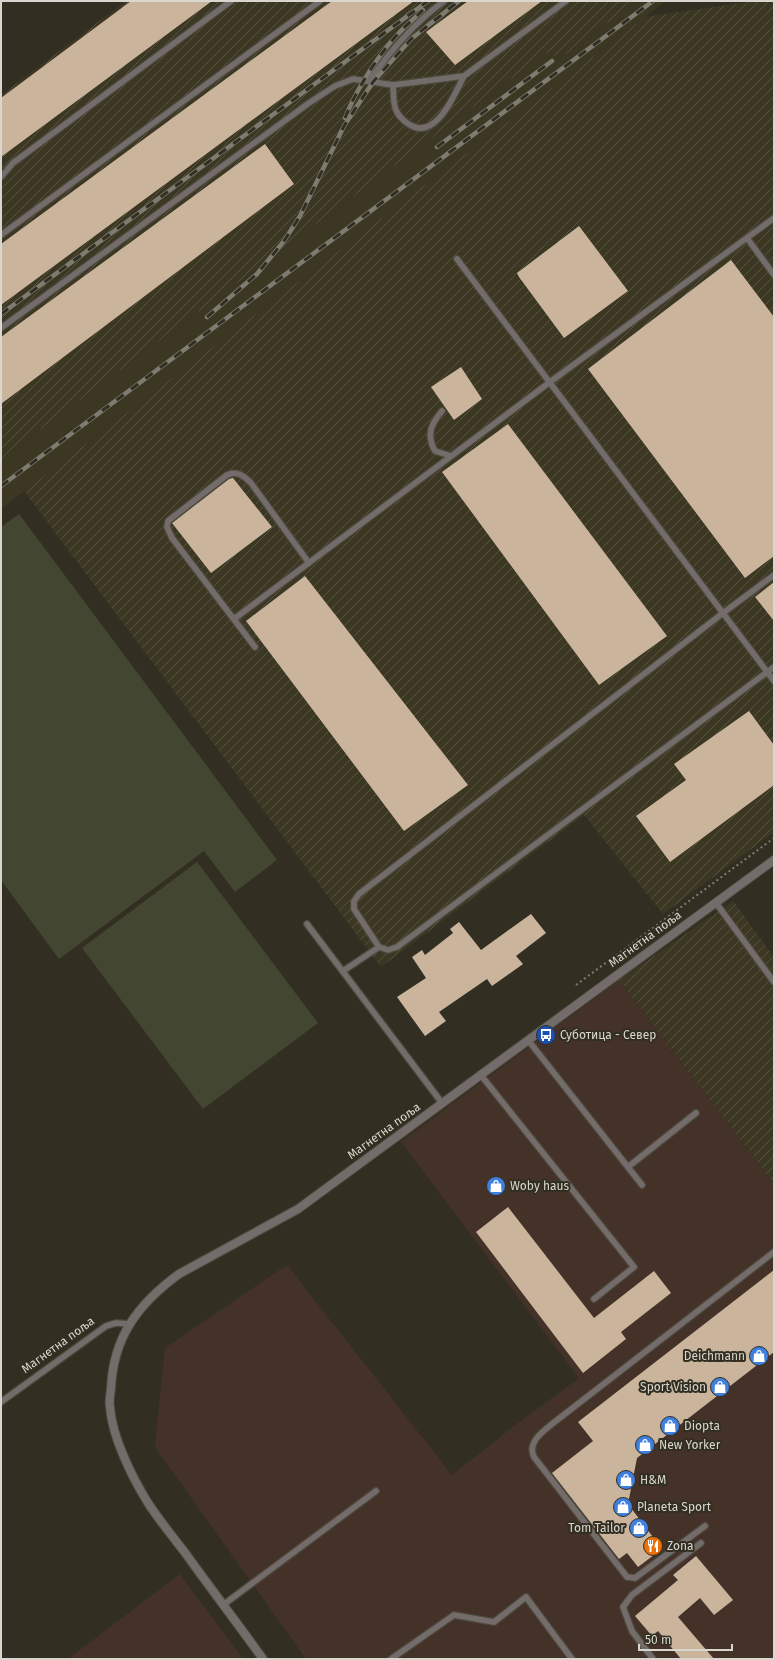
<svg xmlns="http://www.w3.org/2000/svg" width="775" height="1660" font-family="'Fira Sans',sans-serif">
<defs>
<pattern id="industrial-furrows" width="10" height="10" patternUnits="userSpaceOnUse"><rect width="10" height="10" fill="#3c3723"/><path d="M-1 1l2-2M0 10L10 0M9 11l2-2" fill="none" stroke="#575342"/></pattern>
</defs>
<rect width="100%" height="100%" fill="#322f22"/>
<path fill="#443229" d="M619 980 774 1184V1659H306L155 1447 165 1348 287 1265 452 1475 514 1426 579 1378 401 1142Z
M180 1574 243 1659H68Z"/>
<path fill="url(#industrial-furrows)" d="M126 1H636L561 58 546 53 1 459V95Z
M755 1H774V832L663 914 584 815 381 967 15 479 630 19Z
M733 901 774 957V1184L619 980Z"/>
<path fill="#3c3723" d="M636 1H666L1 509V459L546 53 561 58Z"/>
<path fill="#434731" d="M19 514 277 860 235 892 204 851 59 959 1 880V527Z
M197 862 318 1023 203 1109 82 948Z"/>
<path fill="#cab59c" d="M131 1H212L1 157V98Z
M332 1H414L1 305V244Z
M468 1H542L455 65 426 32Z
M265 144 294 184 1 404V337Z
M579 226 628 291 564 338 519 277 517 273Z
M731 260 774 317V556L745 578 588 369Z
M461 367 482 399 454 420 431 387Z
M508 424 667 636 599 685 442 472Z
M233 478 272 527 211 573 172 523 229 479Z
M305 576 468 785 404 831 246 621Z
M774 582V621L755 597Z
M749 711 774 745V785L670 862 636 816 686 780 674 764Z
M531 914 546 933 516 956 523 964 492 986 487 979 439 1012 446 1021 425 1036 397 997 426 978 412 957 422 950 425 955 453 933 450 929 459 922 481 950Z
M508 1207 594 1318 654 1271 671 1293 621 1332 626 1339 583 1373 476 1232Z
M774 1270V1352L637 1458 628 1504 662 1549 638 1567 627 1553 619 1559 552 1473 593 1441 578 1422Z
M696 1556 733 1600 714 1615 700 1598 678 1617 714 1659H681L658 1631 652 1636 635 1616 678 1580 673 1575Z"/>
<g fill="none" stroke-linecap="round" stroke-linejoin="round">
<defs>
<path id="service" d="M369 81C390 51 414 23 444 1
M393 85C394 102 392 112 407 123 435 144 454 95 464 76
M1 177 13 163 231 1
M1 235 320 1
M747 238 774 275
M457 259 774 681
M1 328 309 103 335 86 353 79 393 85 464 76 566 1
M442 411C431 424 426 435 435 451L451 456
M774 575 723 613 359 894 354 901V909L379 947 388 950 397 947 774 667
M234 619 550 382 774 218
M255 647 172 538 167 527 168 521 227 475C237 470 244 476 251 483L309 563
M716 903 774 982
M307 924 442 1103
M343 971 379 947
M528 1040 642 1185
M480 1074 634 1267 594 1299
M628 1167 696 1113
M1 1402 106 1326 116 1323 129 1324
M705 1526 635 1578 627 1577 534 1457C527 1443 542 1432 552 1424L774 1252
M223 1605 376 1491
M391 1659 454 1615 494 1622 526 1597 572 1659
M653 1659 632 1631 623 1607 632 1595 701 1543"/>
<path id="tertiary" d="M263 1659C238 1624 211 1589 186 1554 173 1537 159 1520 148 1503 132 1477 112 1437 110 1407 109 1402 110 1395 111 1389 113 1337 138 1304 179 1274L298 1209 774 860"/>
</defs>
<use href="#service" stroke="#4d4a3e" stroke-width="8"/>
<use href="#tertiary" stroke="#4d4a3e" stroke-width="10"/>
<path stroke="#7f7c71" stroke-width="2" stroke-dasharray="2 3" stroke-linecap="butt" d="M576 985 774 838"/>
<use href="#service" stroke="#746c6a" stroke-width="5.5"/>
<use href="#tertiary" stroke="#746c6a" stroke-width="8"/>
<defs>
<path id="rail" d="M345 118C356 90 378 55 398 34 406 25 415 18 423 10
M437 147 552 61
M1 314 428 1
M207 317 257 274 284 241 300 216 344 126 373 82 411 39 459 1
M1 486 653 1"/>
</defs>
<use href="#rail" stroke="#7e7b70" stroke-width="4.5"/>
<use href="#rail" stroke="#322f22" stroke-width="3" stroke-dasharray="9" stroke-linecap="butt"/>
</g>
<defs>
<symbol id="bus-disc" viewBox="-11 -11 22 22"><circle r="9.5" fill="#1a4fb4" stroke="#322f22"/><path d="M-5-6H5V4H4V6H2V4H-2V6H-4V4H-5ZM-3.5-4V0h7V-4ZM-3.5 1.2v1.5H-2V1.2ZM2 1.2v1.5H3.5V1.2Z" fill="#fff"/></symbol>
<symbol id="shop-disc" viewBox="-11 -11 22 22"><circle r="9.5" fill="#3f7fe0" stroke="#322f22"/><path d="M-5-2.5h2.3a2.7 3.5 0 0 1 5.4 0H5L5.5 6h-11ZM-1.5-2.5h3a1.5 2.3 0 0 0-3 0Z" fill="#fff"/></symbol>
<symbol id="restaurant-disc" viewBox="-11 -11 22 22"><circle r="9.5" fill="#e8710a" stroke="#322f22"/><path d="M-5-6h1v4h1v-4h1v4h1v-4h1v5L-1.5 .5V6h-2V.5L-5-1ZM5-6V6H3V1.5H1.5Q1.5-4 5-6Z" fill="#fff"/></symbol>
</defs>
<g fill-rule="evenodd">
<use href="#bus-disc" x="535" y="1024" width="22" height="22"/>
<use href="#shop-disc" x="485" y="1175" width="22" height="22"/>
<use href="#shop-disc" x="748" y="1345" width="22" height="22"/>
<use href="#shop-disc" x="709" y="1376" width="22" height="22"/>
<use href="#shop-disc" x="659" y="1415" width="22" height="22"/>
<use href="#shop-disc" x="634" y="1434" width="22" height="22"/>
<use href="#shop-disc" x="615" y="1469" width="22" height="22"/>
<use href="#shop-disc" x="612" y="1496" width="22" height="22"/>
<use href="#shop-disc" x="628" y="1517" width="22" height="22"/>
<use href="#restaurant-disc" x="642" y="1535" width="22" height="22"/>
</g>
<g text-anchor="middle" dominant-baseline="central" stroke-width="4" stroke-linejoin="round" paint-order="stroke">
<g font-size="12" fill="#d8d6ce" stroke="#322f22">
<text transform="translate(645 939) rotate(-36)">Магнетна поља</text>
<text transform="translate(384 1131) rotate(-36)">Магнетна поља</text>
<text transform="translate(58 1345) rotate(-36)">Магнетна поља</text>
</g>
<g font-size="12" fill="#d8d6ce" stroke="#322f22" text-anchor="start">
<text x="560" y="1035">Суботица - Север</text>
<text x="510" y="1186">Woby haus</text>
<text x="745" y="1356" text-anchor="end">Deichmann</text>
<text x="706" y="1387" text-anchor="end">Sport Vision</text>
<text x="684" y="1426">Diopta</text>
<text x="659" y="1445">New Yorker</text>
<text x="640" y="1480">H&amp;M</text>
<text x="637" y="1507">Planeta Sport</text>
<text x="625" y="1528" text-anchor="end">Tom Tailor</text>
<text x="667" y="1546">Zona</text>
</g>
</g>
<rect width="775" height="1660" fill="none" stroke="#d8d6ce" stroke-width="4"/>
<path d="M639 1644v6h93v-6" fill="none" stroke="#d8d6ce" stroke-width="2"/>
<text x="645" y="1644" font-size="12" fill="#d8d6ce" stroke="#322f22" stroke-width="3" paint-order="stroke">50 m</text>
</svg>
